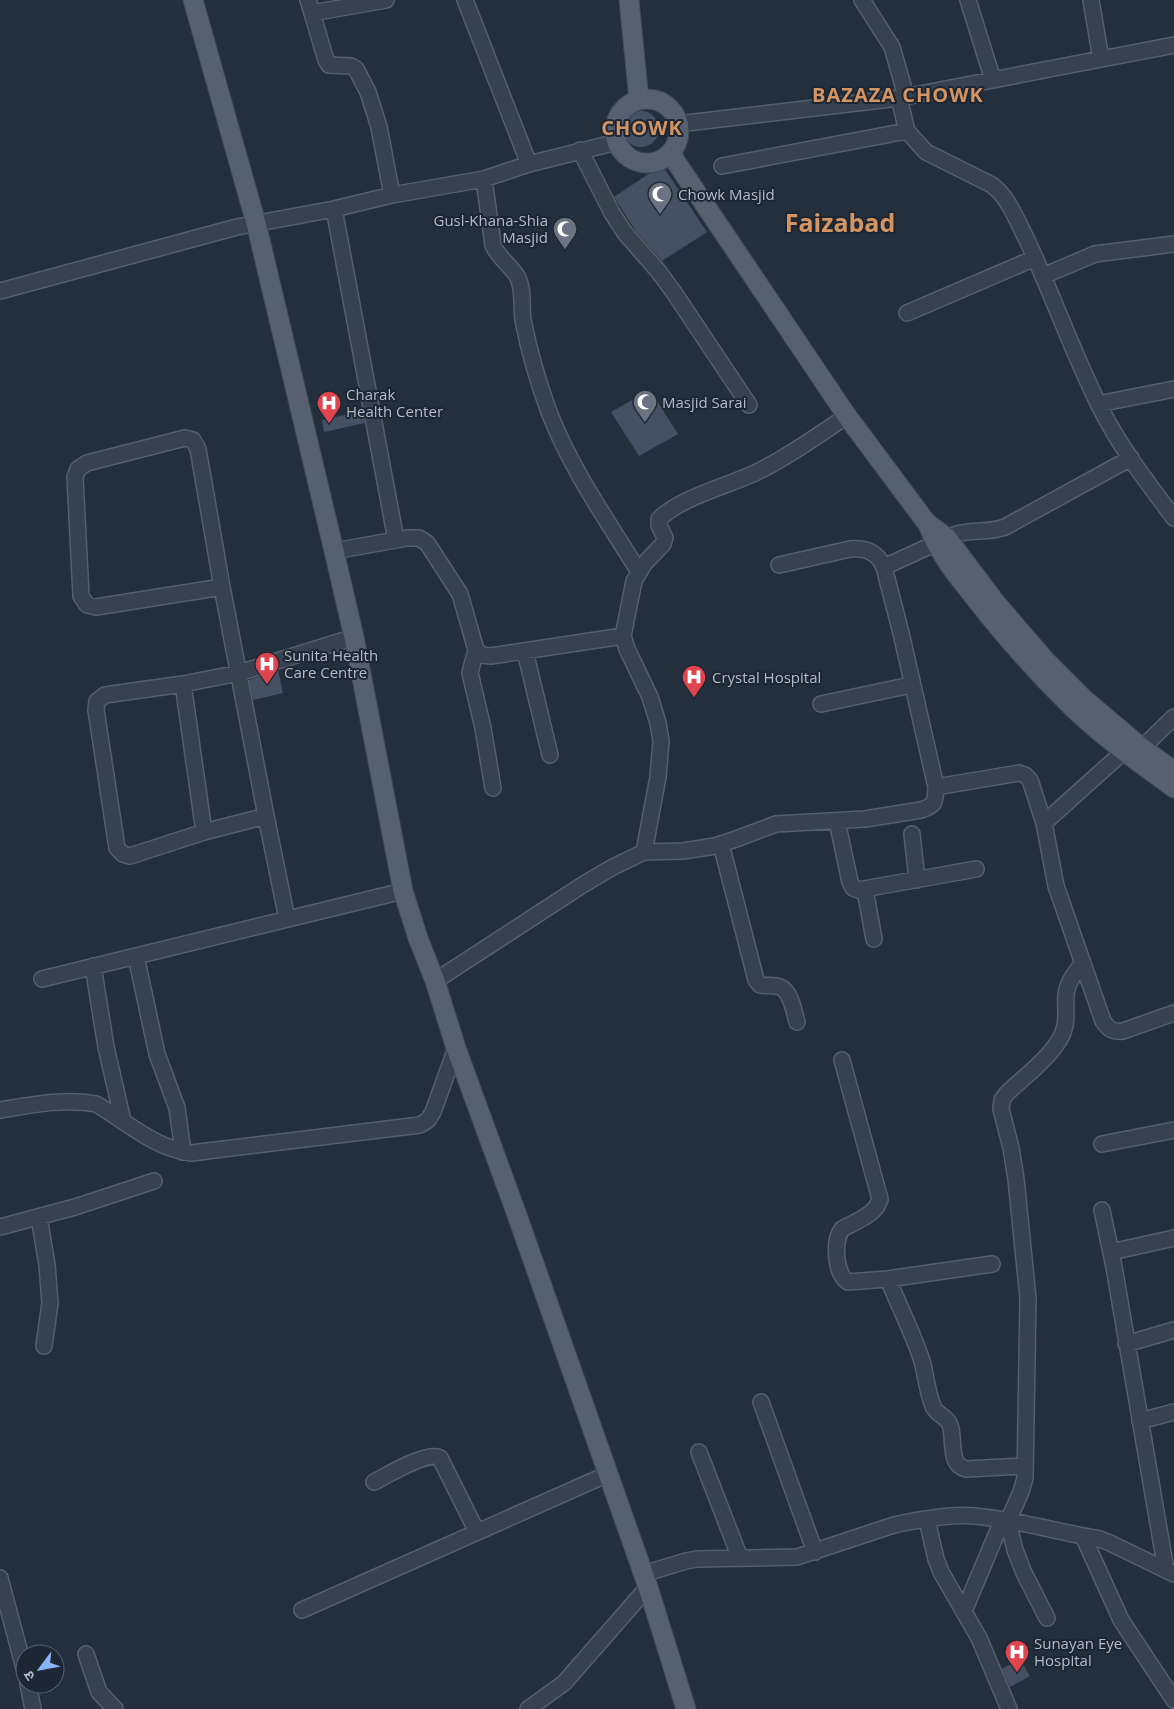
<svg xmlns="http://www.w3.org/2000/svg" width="1174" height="1709" font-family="'Open Sans','Noto Sans Devanagari',sans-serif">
<rect width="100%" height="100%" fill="#242f3e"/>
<path fill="#455162" d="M623 129a18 18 0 1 1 36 0a18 18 0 1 1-36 0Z
M662 165 707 232 662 261 635 230 614 197Z
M650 390 678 434 639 456 611 412Z
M362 411 365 423 324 432 322 420Z
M278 670 283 693 253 700 249 680Z
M1020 1659 1030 1676 1010 1687 1002 1669Z"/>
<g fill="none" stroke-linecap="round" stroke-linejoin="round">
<defs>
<path id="minor" d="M308 0 312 13 386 0
M465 0 529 164
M862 0 892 47 906 96
M968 0 993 80
M1091 0 1101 59
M312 13 326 60 329 65 351 66 356 69 368 92 379 127 392 195
M899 98 907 131 926 152 992 185C1009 198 1016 219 1026 238 1052 293 1072 351 1099 405 1119 446 1147 482 1174 518
M678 124 899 98 1174 45
M580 150 612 213 625 233 659 272 675 294 749 405
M722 166 907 131
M484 179 493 245C499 259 512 266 518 278 524 291 521 306 523 320 529 351 538 382 549 412 571 469 607 520 639 572
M334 209 396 540
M1043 276 1095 254 1174 244
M0 291 237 227 334 209 392 195 484 179 529 164 617 142
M907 313 1035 258
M1098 404 1174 389
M185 438 193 440 198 449 222 587 96 607 87 605 81 596 75 477 78 469 87 463Z
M334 551 407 538H419L427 543 460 594 476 650 482 655 491 656 623 636
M884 567 954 535C973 528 986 534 1005 527L1131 458
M222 587 266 816 287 919
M476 650 470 673 483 728 493 788
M525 651 550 755
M183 684 204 832
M821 704 911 685
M1142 748 1174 717
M936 787 1019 773 1025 775 1030 780 1044 823 1056 886 1103 1021C1109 1030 1113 1032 1123 1031L1174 1013
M266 816 204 832 130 856 123 854 117 848 96 710 97 701 105 695 183 684 239 673 354 637
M837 821 850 882 853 888 858 890 976 869
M1044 823 1132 744
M912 834 917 880
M721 844 756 980 760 985C766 986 774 985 780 987 791 991 794 1012 797 1022
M644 852 683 851 715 846 736 839 776 824 865 819 921 810C936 805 935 802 936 787L901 633 884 567C877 552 867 548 850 549L779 565
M865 890 874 939
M136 956 157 1054 177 1108 183 1152
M93 966 106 1047 123 1121
M42 979 403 891
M435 981 584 884 613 867 644 852 658 777 661 741 658 723 650 697 627 649 623 636 634 581 644 564 663 544 665 538 659 525V519C683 496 729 486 759 471 790 456 818 435 847 416
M842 1060 880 1199C876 1215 856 1221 842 1229 833 1241 835 1274 848 1282L888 1279 992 1264
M0 1110C31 1105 65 1098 96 1104 127 1122 154 1148 191 1153L420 1125 428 1120 433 1112 456 1048
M1102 1144 1174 1130
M1102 1210 1114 1267 1166 1570
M39 1217 47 1265 50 1303 44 1346
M0 1227 75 1207 154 1181
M1111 1252 1174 1238
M888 1279C899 1306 913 1333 922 1361 926 1375 927 1392 933 1406 936 1415 947 1416 950 1425 955 1439 948 1465 966 1469L1025 1466
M1126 1344 1174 1330
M761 1402 815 1552
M1140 1421 1174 1412
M699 1452 740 1558
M374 1482C386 1476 429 1450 440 1458L477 1532
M927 1520 936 1559 941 1572 979 1638 1009 1709
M1083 1536 1121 1620 1174 1700
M643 1574 686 1561 697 1559 797 1557 894 1525C917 1520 952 1514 975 1516 1017 1520 1058 1532 1100 1539L1110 1543 1174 1574
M0 1578 25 1672
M302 1610 608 1474
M964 1611 1002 1521
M1047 1618 1024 1573 1015 1550 1008 1521 1021 1492 1025 1478 1028 1298 1016 1179 1011 1148 1001 1109 1002 1100 1007 1093C1025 1076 1060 1051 1065 1026 1067 1016 1065 1005 1066 995 1067 983 1075 973 1082 964
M86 1654 99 1692 115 1709
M28 1684 33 1709
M528 1709 564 1683 648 1587"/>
<path id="major" d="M193 0 256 223 334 551 354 637 403 891 418 938 435 981 456 1048 517 1215 648 1587 686 1709
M629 0 639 100
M615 131a32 32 0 1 1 64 0a32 32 0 1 1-64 0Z
M670 153 847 416 926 522 947 538 996 603 1045 660 1084 699 1142 748 1174 771
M929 527C940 556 960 579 979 603 1007 639 1038 673 1070 705 1102 736 1138 762 1174 788"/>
</defs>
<use href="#minor" stroke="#565f6c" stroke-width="18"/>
<use href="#major" stroke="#414a57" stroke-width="21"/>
<use href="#minor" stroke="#38414e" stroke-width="15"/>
<use href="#major" stroke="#56606e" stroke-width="19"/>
</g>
<defs>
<symbol id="mosque-pin" viewBox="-11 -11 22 30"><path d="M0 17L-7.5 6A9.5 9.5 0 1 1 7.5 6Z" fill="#6b7280" stroke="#1d2633"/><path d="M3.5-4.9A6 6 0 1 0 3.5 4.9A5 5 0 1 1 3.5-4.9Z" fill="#fff"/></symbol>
<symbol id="hospital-pin" viewBox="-11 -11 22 30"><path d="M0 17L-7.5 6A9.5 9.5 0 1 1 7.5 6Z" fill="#e0444e" stroke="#1d2633"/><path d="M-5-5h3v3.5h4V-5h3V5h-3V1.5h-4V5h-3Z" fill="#fff"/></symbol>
</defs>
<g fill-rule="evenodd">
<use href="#mosque-pin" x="646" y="180" width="28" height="38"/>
<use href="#mosque-pin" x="551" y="215" width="28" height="38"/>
<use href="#mosque-pin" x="631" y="388" width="28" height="38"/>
<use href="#hospital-pin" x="315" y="389" width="28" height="38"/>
<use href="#hospital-pin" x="253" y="650" width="28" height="38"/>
<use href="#hospital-pin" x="680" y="663" width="28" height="38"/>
<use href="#hospital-pin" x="1003" y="1638" width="28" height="38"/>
</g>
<g text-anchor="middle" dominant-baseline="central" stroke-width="4" stroke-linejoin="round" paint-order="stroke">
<g font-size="15" fill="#b4bcc9" stroke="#1d2633" text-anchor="start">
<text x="678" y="194">Chowk Masjid</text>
<text x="548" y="220" text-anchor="end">Gusl-Khana-Shia<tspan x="548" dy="17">Masjid</tspan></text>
<text x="346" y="394">Charak<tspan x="346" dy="17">Health Center</tspan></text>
<text x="662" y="402">Masjid Sarai</text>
<text x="284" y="655">Sunita Health<tspan x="284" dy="17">Care Centre</tspan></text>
<text x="712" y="677">Crystal Hospital</text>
<text x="1034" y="1643">Sunayan Eye<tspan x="1034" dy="17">Hospital</tspan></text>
</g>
<g font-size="20" font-weight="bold" letter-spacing="1" fill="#d59563" stroke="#1d2633">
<text x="898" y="94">BAZAZA CHOWK</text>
<text x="642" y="127">CHOWK</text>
</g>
<g font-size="25" font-weight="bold" fill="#d59563" stroke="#1d2633">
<text x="840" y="222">Faizabad</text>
</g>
</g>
<g transform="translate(40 1669) rotate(238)"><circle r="24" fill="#1d2633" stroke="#59626f"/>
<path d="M0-4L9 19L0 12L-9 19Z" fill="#8ab4f8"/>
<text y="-8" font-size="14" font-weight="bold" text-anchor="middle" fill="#b4bcc9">उ</text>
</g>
</svg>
